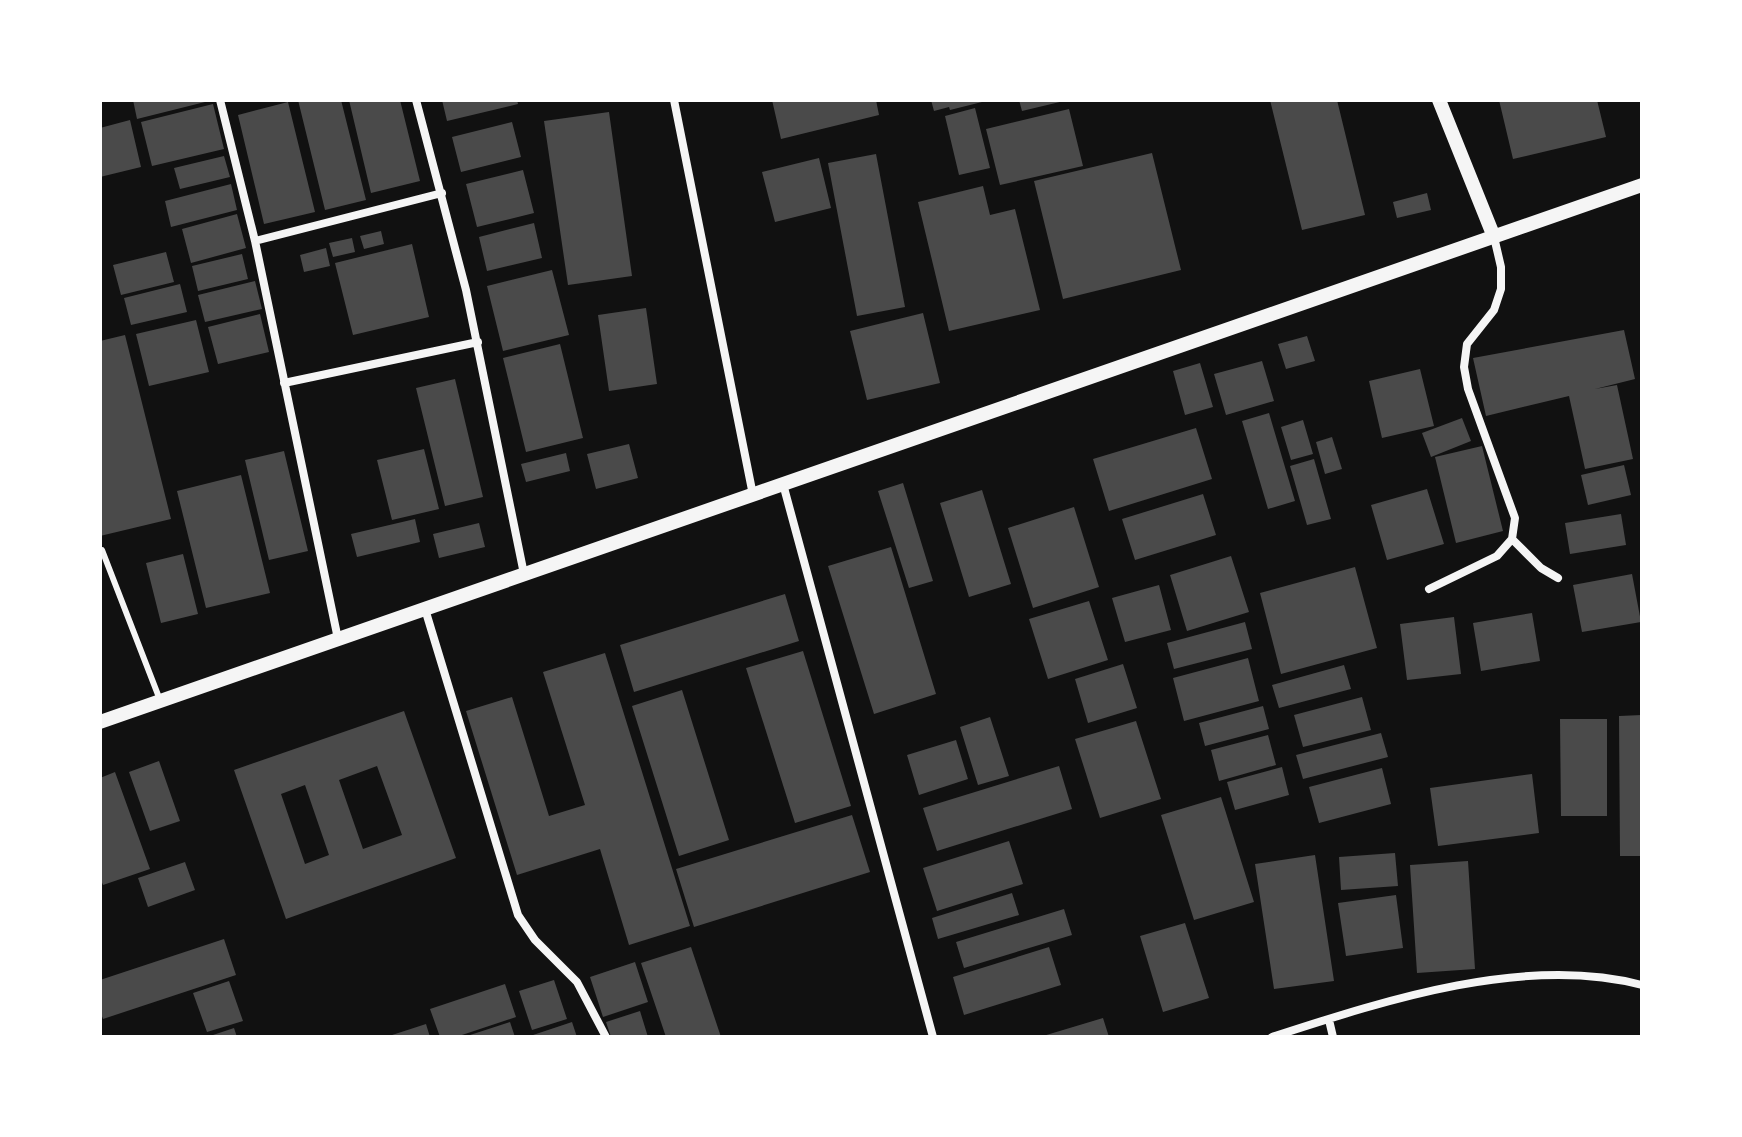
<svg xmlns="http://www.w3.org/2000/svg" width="1742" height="1137" font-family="Roboto,sans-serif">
<rect width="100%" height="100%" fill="#111"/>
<path fill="#4a4a4a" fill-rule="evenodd" d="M133 100H209V101L137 119Z
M298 100H341L366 200 325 210Z
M349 100H400L420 181 371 193Z
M442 100H517L518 104 447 121Z
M772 100H876L879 115 781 139Z
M931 100H985L986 101 950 110 949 107 934 111Z
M1019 100H1064V101L1022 111Z
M1270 100H1337L1365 215 1302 230Z
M1499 100H1597L1606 137 1513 159Z
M288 102 315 212 264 224 238 115Z
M213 104 224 149 152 166 141 122Z
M975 108 990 168 959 175 945 116Z
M1069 109 1083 166 1000 185 986 129Z
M609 112 632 276 568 285 544 121Z
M130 120 141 167 100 177V128Z
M512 122 521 157 461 172 452 137Z
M1152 153 1181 270 1063 299 1034 181Z
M876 154 905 307 857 316 828 163Z
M224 156 230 177 180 189 174 168Z
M819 158 831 208 775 222 762 172Z
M523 170 534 213 477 227 466 184Z
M231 184 237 210 171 227 165 201Z
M983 186 990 215 1015 209 1040 310 949 331 918 202Z
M1427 193 1431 210 1397 218 1393 202Z
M237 214 246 248 191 263 182 229Z
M534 223 542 258 487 271 479 237Z
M381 231 384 244 364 249 360 236Z
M352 238 355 252 333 257 329 243Z
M412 244 429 317 353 335 335 263Z
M326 248 330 266 304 272 300 255Z
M166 252 174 282 121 295 113 265Z
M242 254 248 279 198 291 192 266Z
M552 270 569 335 503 351 487 286Z
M255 281 262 309 205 322 198 295Z
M180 284 187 312 131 325 124 298Z
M646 308 657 384 609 391 598 315Z
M923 313 940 383 867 400 850 331Z
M260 314 269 352 218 364 208 327Z
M196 320 209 372 149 386 136 334Z
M1624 330 1635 379 1595 389 1617 385 1633 459 1585 469 1569 396 1486 416 1473 358Z
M125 335 171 519 100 536V341Z
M1307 336 1315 361 1286 369 1278 344Z
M560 344 583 438 526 452 503 358Z
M1262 361 1274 401 1226 415 1214 374Z
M1200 363 1213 407 1185 415 1173 371Z
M1420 369 1434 426 1382 438 1369 381Z
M455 379 483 497 445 506 416 388Z
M1269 413 1295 501 1268 509 1242 421Z
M1462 418 1471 441 1431 457 1422 433Z
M1303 420 1313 454 1291 460 1281 427Z
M1196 428 1212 479 1109 511 1093 459Z
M1332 437 1342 469 1325 474 1316 442Z
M629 444 638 478 596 489 587 454Z
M1482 446 1503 531 1456 543 1435 457Z
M424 449 439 509 392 520 377 460Z
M284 451 308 551 269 560 245 460Z
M566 453 570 471 526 482 521 464Z
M1314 459 1331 519 1307 525 1290 466Z
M1624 465 1631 495 1588 505 1581 475Z
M241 475 270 593 206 608 177 491Z
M903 483 933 581 909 588 878 491Z
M1427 489 1444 544 1387 560 1371 505Z
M982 490 1011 584 969 597 940 503Z
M1203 494 1216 535 1135 560 1122 519Z
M1074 507 1099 587 1033 608 1008 528Z
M1621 514 1626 545 1570 554 1565 523Z
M415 519 420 542 357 557 351 534Z
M479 523 485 547 439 558 433 534Z
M891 547 936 694 874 714 828 566Z
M183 554 198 614 161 623 146 563Z
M1231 556 1249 612 1187 631 1170 575Z
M1355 567 1377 648 1281 674 1260 593Z
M1632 574 1641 622 1582 632 1573 585Z
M1159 585 1171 630 1125 642 1112 598Z
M785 594 799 641 634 692 620 645Z
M1089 601 1108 660 1048 679 1029 619Z
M1532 613 1540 661 1481 671 1473 623Z
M1454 617 1461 674 1407 680 1400 624Z
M1245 622 1252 649 1174 669 1167 643Z
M803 651 851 806 795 823 746 668Z
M605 653 690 926 629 945 600 849 517 875 466 711 512 697 549 816 585 805 543 672Z
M1248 658 1259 701 1184 721 1173 678Z
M1123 664 1137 708 1088 723 1075 679Z
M1344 665 1351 689 1279 708 1272 685Z
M682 690 729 840 679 856 632 706Z
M1362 697 1371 730 1303 747 1294 715Z
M1263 706 1269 729 1205 746 1199 723Z
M404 711 456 858 286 919 234 770ZM377 766 402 835 363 849 339 780ZM305 785 329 855 305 864 281 794Z
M1642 715V856H1620L1619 716Z
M990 717 1009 776 978 785 960 727Z
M1560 719H1607V816H1561Z
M1136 721 1161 799 1100 818 1075 739Z
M1381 733 1388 757 1303 779 1296 755Z
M1268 735 1276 765 1219 781 1211 750Z
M956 740 968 779 919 795 907 755Z
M159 761 180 821 150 831 129 772Z
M1059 766 1072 809 937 851 923 808Z
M1282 767 1289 795 1235 810 1227 782Z
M1382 768 1391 804 1319 823 1309 787Z
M115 772 150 869 103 885 100 878V778Z
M1532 774 1539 833 1438 846 1430 788Z
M1221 797 1254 902 1194 920 1161 815Z
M852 815 870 872 694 927 676 869Z
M1009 841 1023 884 937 911 923 868Z
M1395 853 1398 886 1341 890 1339 857Z
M1315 855 1334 981 1274 989 1255 864Z
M1468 861 1475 969 1417 973 1410 865Z
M185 862 195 890 148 907 138 878Z
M1012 893 1019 915 938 939 932 918Z
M1396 895 1403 948 1346 956 1338 903Z
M1064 909 1072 935 964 968 956 942Z
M1185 923 1209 998 1163 1012 1140 936Z
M224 939 236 975 103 1019 100 1011V980Z
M691 947 721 1037H666L641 963Z
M1049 947 1061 985 964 1015 953 977Z
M635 962 648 1002 603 1017 590 977Z
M554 980 567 1019 532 1030 519 991Z
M229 981 243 1021 207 1032 193 993Z
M505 984 516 1017 456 1037H440L430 1009Z
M640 1011 648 1037H611L606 1022Z
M1103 1018 1109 1037H1043V1036Z
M510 1022 515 1037H467V1036Z
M572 1022 577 1037H530V1036Z
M426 1024 430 1037H389V1036Z
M234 1028 237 1037H210V1036Z"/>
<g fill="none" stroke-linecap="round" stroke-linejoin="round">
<path stroke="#f5f5f5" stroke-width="6" d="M102 550 160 700"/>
<path stroke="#f5f5f5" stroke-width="8" d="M220 100 255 241 338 639
M416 100 466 290 524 574
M674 100 753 495
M255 241 442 193
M284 383 478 342
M783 484 933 1037
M1512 539 1541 568 1558 578
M1429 589 1497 556 1512 539 1515 518 1468 389 1464 367 1467 344 1494 310 1501 289V267L1494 237
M425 609 518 915 535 940 577 982 606 1037
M1329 1020 1333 1037
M1272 1037C1383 1001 1525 954 1642 985"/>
<path stroke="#f5f5f5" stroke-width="14" d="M1439 100 1494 237
M100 722 1642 185"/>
</g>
<rect width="1742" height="1137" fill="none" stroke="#ffffff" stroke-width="204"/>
</svg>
